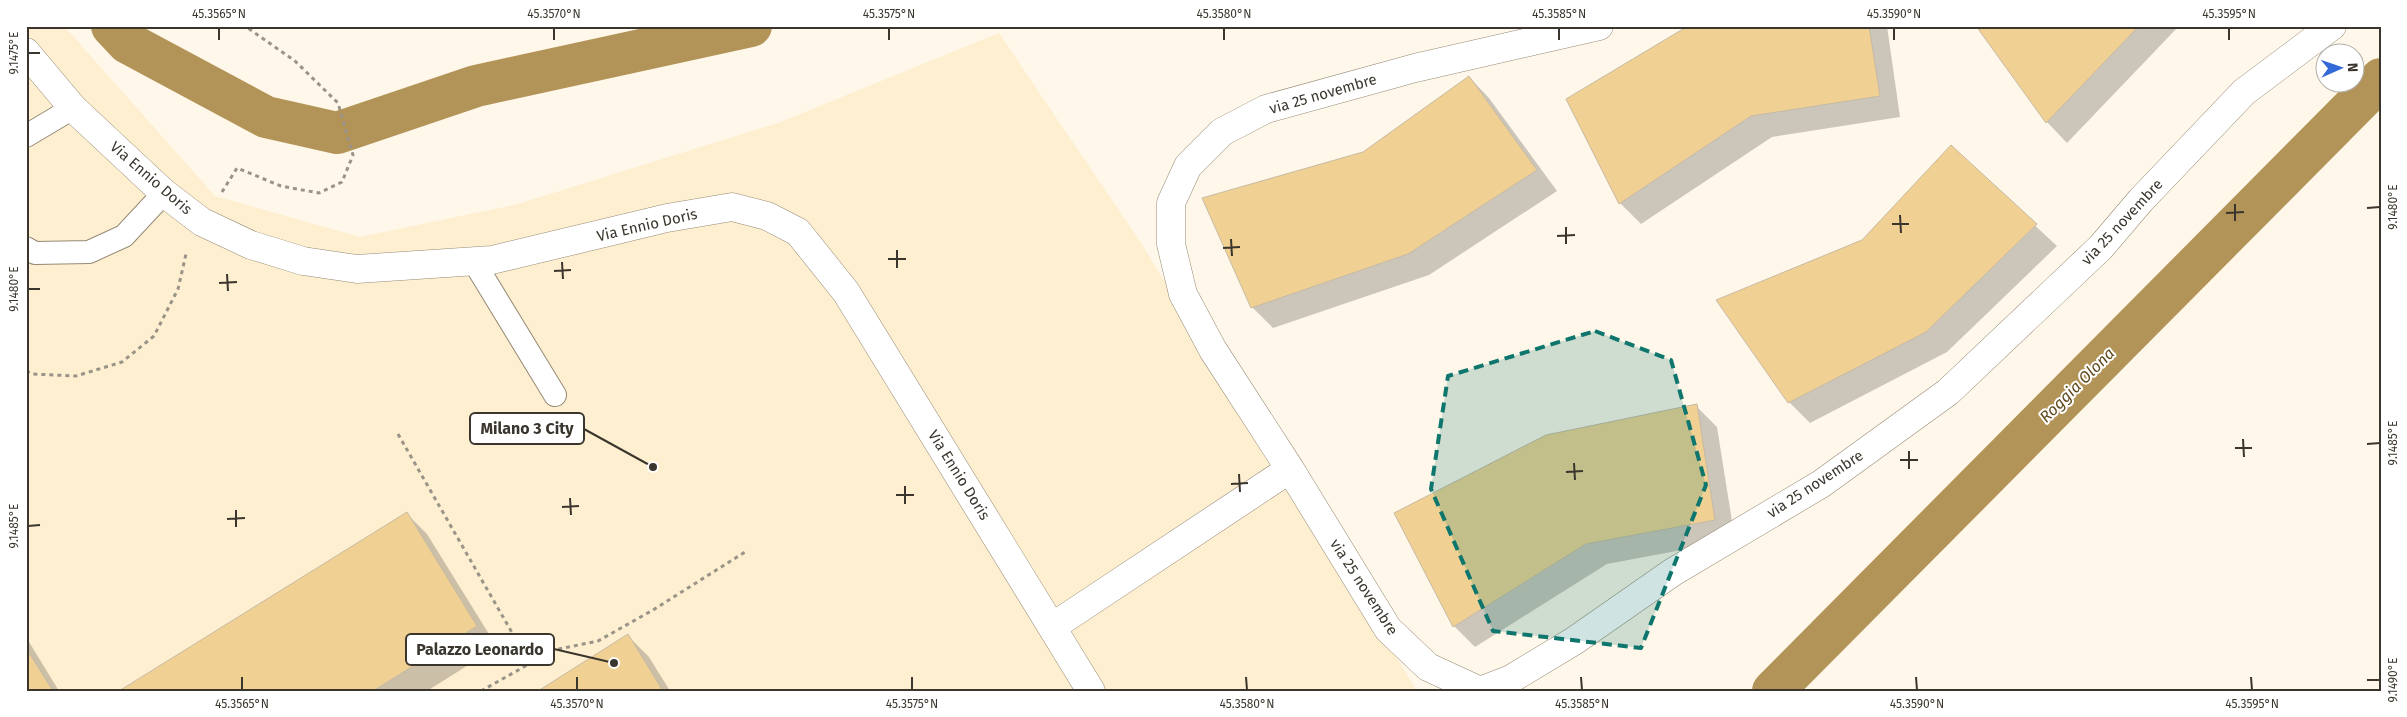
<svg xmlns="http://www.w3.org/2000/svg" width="2407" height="717" font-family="'Fira Sans',sans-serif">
<rect width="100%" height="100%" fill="#fff7e9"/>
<path fill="#ffefd1" d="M26 26H64L215 196 360 237 518 204 778 123 999 33 1141 243 1417 691H26Z"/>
<path fill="#0003" d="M1691 26H1887L1900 117 1772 137 1641 224 1620 203Z
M1978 26H2179L2067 143 2047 122Z
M1469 77 1489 98 1557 191 1429 275 1273 328 1252 307 1363 153Z
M1951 147 2057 246 1947 352 1810 423 1789 402 1863 241Z
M1696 406 1717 427 1735 540 1607 564 1475 647 1454 626Z
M406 513 427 534 497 647 427 691H121Z
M628 636 649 657 670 691H541Z
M26 637 59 691H26Z"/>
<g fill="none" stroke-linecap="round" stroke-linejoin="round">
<path stroke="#b39458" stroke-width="42" d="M112 26 128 43 266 117 337 133 476 86 751 26
M1773 691 2381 79"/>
</g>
<path fill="#f1d193" stroke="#c6baa4" d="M1688 26H1869L1880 96 1751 116 1619 204 1566 99Z
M1976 26H2139L2046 123Z
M1469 76 1537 170 1408 254 1251 308 1202 198 1363 152Z
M1951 145 2037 224 1926 332 1788 403 1716 300 1862 240Z
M1697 404 1715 520 1586 544 1453 627 1394 513 1546 435Z
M407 512 477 626 373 691H119Z
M628 634 663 691H538Z
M26 648 53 691H26Z"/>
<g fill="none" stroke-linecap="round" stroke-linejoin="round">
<defs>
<path id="service" d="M26 136 73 108
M26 248 35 253 89 252 124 236 164 193
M474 262 555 395"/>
<path id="minor" d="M1599 26 1415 68 1266 109 1222 132 1188 166 1171 203V244L1183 294 1213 350 1290 469 1388 629 1428 667 1480 691 1511 679 1574 641 1673 572 1821 484 1948 392 2101 247 2141 200 2244 92 2332 26
M26 52 73 108 164 193 202 222 251 245 303 261 357 269 492 260 667 218 732 207 767 216 798 232 846 292 1091 691
M1052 627 1290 469"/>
</defs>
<use href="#service" stroke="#958a75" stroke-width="24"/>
<use href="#minor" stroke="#958a75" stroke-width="29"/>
<path stroke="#9a9388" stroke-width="3" stroke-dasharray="4 4" stroke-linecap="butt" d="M222 192 237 168 281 186 319 193 342 182 353 155 338 103 295 61 245 26
M26 371 33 374 76 376 122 362 154 336 178 289 186 254
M398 434 530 664
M481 691 554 650 598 641 653 610 745 552"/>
<use href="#service" stroke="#fff" stroke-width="22"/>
<use href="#minor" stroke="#fff" stroke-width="28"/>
</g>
<path fill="#0f766e" fill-opacity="0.2" stroke="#0f766e" stroke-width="4" stroke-dasharray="10 6" stroke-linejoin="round" d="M1595 331 1671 360 1706 485 1641 648 1493 631 1431 489 1448 376Z"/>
<path fill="none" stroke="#3b362d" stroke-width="2" d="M219 28V40M554 28V40M889 28V40M1224 28V40M1559 28V40M1894 28V40M2229 28V40M28 53H40M2235 204V221M2367 208 2380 207M2226 213 2244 212M1900 215 1901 233M1892 224H1909M1566 227V244M1557 236 1575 235M1231 239 1232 256M1223 248 1240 247M897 250V268M888 259H906M562 262 563 279M554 271 571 270M227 274 228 291M219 283 237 282M28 289H40M2243 439 2244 457M2367 444 2380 443M2235 448H2252M1909 451V469M1900 460H1918M1574 463 1575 480M1566 472 1583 471M1239 474 1240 492M1231 484 1248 483M905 486V504M896 495H914M570 498 571 515M562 507 579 506M236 510V527M227 519 245 518M28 526 40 525M242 677V690M577 677V690M912 677V690M1246 677 1247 690M1581 677 1582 690M1916 677 1917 690M2251 677 2252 690M2367 680H2380"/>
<g text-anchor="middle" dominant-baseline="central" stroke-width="4" stroke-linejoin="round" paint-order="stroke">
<g font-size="15" fill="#3b362d" stroke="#fff">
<text transform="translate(1323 94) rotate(-16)">via 25 novembre</text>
<text transform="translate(151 178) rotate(41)">Via Ennio Doris</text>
<text transform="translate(2122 222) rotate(-47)">via 25 novembre</text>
<text transform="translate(647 225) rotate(-13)">Via Ennio Doris</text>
<text transform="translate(959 475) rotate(58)">Via Ennio Doris</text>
<text transform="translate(1815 484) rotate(-33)">via 25 novembre</text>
<text transform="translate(1364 587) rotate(57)">via 25 novembre</text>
</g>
<g font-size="16" font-style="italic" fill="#5e4819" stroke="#fff">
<text transform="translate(2077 385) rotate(-45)">Roggia Olona</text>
</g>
</g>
<path fill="none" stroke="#3b362d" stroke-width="2" d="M653 467L584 429M614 663L554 649"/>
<g fill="#3b362d" stroke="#fff" stroke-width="2">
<circle cx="653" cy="467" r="5"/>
<circle cx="614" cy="663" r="5"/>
</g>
<g fill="#fff" stroke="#3b362d" stroke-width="2">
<rect x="470" y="413" width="114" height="31" rx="5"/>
<rect x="406" y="634" width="148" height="31" rx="5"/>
</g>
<g font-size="16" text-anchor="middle" font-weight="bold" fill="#3b362d">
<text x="527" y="434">Milano 3 City</text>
<text x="480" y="655">Palazzo Leonardo</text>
</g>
<rect width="2407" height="717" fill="none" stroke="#ffffff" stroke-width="55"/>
<g transform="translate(2340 68) rotate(88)"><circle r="24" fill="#ffffff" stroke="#b1afab"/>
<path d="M0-4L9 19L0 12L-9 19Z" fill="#3469d8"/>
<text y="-8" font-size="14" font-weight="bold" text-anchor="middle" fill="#3b362d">N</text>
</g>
<rect x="28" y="28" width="2352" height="662" fill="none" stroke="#3b362d" stroke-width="2"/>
<g font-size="12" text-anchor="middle" fill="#3b362d">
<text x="219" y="18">45.3565°N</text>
<text x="554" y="18">45.3570°N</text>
<text x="889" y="18">45.3575°N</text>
<text x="1224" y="18">45.3580°N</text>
<text x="1559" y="18">45.3585°N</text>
<text x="1894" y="18">45.3590°N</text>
<text x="2229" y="18">45.3595°N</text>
<text transform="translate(14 53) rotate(-90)" y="4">9.1475°E</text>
<text transform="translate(2393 207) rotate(-90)" y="4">9.1480°E</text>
<text transform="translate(14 289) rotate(-90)" y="4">9.1480°E</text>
<text transform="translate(2393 443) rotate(-90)" y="4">9.1485°E</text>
<text transform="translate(14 526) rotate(-90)" y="4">9.1485°E</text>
<text transform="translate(2393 680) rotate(-90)" y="4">9.1490°E</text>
<text x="242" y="708">45.3565°N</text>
<text x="577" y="708">45.3570°N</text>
<text x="912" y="708">45.3575°N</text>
<text x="1247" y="708">45.3580°N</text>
<text x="1582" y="708">45.3585°N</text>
<text x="1917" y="708">45.3590°N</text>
<text x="2252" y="708">45.3595°N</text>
</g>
</svg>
